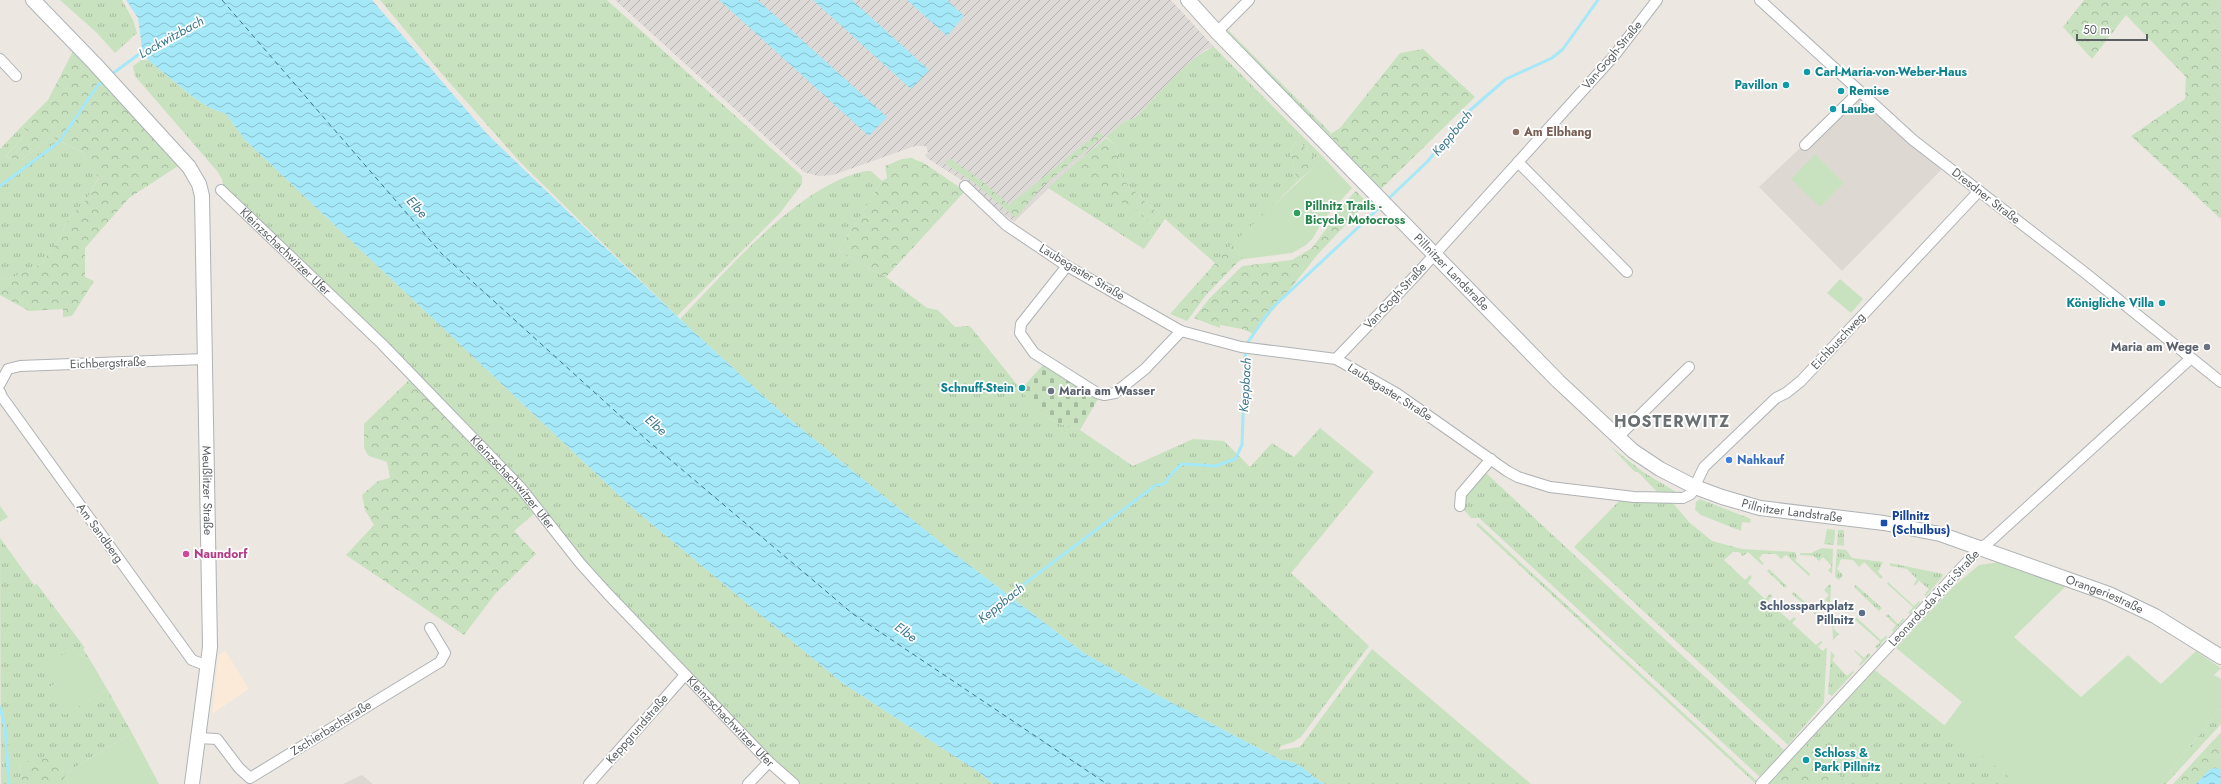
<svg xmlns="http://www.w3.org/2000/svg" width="2221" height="784" font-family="Jost,sans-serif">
<defs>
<pattern id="industrial-furrows" width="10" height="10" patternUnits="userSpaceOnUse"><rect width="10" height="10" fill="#ddd9d6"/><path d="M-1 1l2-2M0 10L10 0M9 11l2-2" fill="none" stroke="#b6b3b1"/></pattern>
<pattern id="grass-tufts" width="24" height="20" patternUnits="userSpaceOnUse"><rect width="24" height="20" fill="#c8e2bf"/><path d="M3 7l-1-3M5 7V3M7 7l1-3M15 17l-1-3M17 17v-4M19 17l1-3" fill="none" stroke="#a5ba9f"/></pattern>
<pattern id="forest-crowns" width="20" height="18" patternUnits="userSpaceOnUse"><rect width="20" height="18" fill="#c8e2bf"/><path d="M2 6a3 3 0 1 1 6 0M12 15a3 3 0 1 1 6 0" fill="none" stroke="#a5ba9f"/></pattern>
<pattern id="cemetery-stones" width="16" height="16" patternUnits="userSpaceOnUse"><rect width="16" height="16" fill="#c8e2bf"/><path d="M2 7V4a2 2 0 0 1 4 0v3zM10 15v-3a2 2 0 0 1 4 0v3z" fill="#a5ba9f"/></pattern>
<pattern id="water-waves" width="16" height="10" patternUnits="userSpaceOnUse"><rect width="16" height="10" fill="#a5e8f8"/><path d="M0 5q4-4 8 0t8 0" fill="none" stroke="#89bfcc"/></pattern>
</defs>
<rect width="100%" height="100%" fill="#ece7e1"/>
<path fill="#fbead7" d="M225 650 249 689 212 714 218 656Z"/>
<path fill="url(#industrial-furrows)" d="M615 0H1171L1214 47 1205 50 1187 66 1134 119 1125 121 1072 166 1014 222 963 181 927 158 925 155 928 153 926 146H915L833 175 818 176 804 172Z"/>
<path fill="#ded8d2" d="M1859 92 1946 165 1842 271 1759 187Z
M362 775 373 784H343Z"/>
<path fill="url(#grass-tufts)" d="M60 0H122L133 20 137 33 115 53 97 33Z
M380 0H607L802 176V184L780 213 677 316 520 162 441 73Z
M1225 27 1331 133 1329 135 1225 31Z
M1214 47 1324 158 1319 163 1298 140 1290 149 1297 182 1215 263 1165 219 1144 249 1048 188 1072 166 1140 212 1151 224 1153 209 1122 179 1116 145 1106 137 1125 121 1134 119C1154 100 1190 55 1214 47Z
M141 60H148L193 97 210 108 226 114 245 140 629 505 841 682 980 773 993 784H799L770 758 584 561 525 487 473 430 415 372 224 192 222 179 217 171 135 76 133 66Z
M21 127 28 131 5 157 21 160 52 137 82 152 99 177 87 199 69 218 58 241 41 264 14 277 0 279V149Z
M866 171H871L882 181 838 251 886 277 927 308 938 310 955 327 970 326 1039 412 1060 424 1080 430 1133 466 1193 439 1224 441 1250 467 1272 443 1294 457 1320 428 1374 472 1291 573 1369 646 1301 737 1293 742 1281 746 1279 750 1300 747 1372 649 1531 784H1325C1307 775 1303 761 1281 760L1159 696 1084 653 951 551 782 413 680 319C727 271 799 184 866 171Z
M1610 446 1643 472 1678 493 1660 495 1638 472H1635Z
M1486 473 1786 752 1761 778 1479 518H1471L1464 510 1465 495Z
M1621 499 1672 502 1689 522 1712 541 1742 549 1795 552 1797 558 1795 560 1810 574 1809 576 1786 555 1781 559 1776 554H1763L1759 558 1764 564 1762 565 1748 552 1743 556 1739 552H1733L1724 560 1745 580 1750 575 1752 577 1748 583 1765 599 1770 594 1772 596 1768 601 1790 621 1794 617 1796 619 1792 623 1816 645 1821 641 1823 642 1818 647 1823 651 1827 647 1824 703 1788 745 1574 547Z
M1700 499 1751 519 1750 523 1742 522 1741 531 1701 515 1695 510 1696 502Z
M0 506 8 517 0 522Z
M1478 523 1758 782 1756 784 1476 525Z
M1827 529 1835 530 1834 545 1824 544Z
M1838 530H1844V546L1837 545Z
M0 538 34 585 37 584 85 648 83 649 92 663 73 649 58 682 50 687 66 714 107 689 132 733 64 774 69 784H64V774L20 764 22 784H1Z
M1822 548 1833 549 1832 574 1828 570 1832 566 1823 557 1819 561 1814 556 1800 555V553H1811Z
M1837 549 1846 550 1852 558 1883 562 1878 572 1883 577 1881 579 1864 562 1859 567 1853 560 1841 559 1837 569 1843 575 1839 580 1835 577Z
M1890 563 1943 574V576L1926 596 1924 595 1929 589 1919 581 1915 586 1914 584 1917 579 1907 569 1890 566Z
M1769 569 1787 586 1785 588 1767 571Z
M1888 582 1914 606 1919 601 1920 603 1910 614 1908 613 1913 607 1887 584Z
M1830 584 1831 586 1830 605 1825 600 1829 595 1824 590Z
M1856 585 1882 608 1879 611 1854 587Z
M1794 592 1818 614 1817 616 1792 594Z
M1888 614 1898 624 1903 618 1904 620 1893 632 1892 630 1896 625 1886 616Z
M1856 617 1881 640 1886 636 1887 637 1877 649 1875 647 1880 642 1854 619Z
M1832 619 1837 623 1833 628 1839 634 1833 640Z
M1855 650 1864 658 1869 653 1871 655 1860 666 1859 664 1863 660 1854 651Z
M1831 651 1835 656 1832 660 1847 676 1853 671 1854 672 1832 696 1828 694Z
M1875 670 2018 784H1848L1805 745Z
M2221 708V724L2166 784H2160Z"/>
<path fill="url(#forest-crowns)" d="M2084 0H2221V219L2131 136 2185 99 2186 77 2126 15 2092 59 2063 27Z
M1423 49 1475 97 1381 189 1329 135 1340 128 1400 53Z
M73 51 178 166 129 198 85 248V277L94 281 72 316 63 317V309L29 311 0 295V279L14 277 41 264 58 241 69 218 87 199 99 178 82 152 52 137 21 160 5 157 28 131 21 127 48 100Z
M1099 132 1103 136 1041 188 1016 218 976 184 945 163 949 158 982 181 1009 205Z
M1106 138 1116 145 1122 179 1160 216 1156 223 1151 224 1140 212 1115 199 1072 166Z
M1298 140 1319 163 1297 182 1290 149Z
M911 158 924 163 965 191 886 277 838 251 882 181 887 178 885 166 902 159Z
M1356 191 1367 202 1318 254 1254 334 1242 329 1220 325V328L1194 318 1209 299 1242 266 1292 260 1312 248 1332 221 1336 211Z
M1232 244 1244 259 1239 261 1206 295 1187 321 1170 314Z
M412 377 514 488 534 514 514 531 536 554 496 593 464 635 346 555 374 525 365 510 362 495 378 481 390 478 387 462 369 456 364 448V424Z
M2221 732V784H2173Z
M1805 745 1848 784H1768Z
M40 757 60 762 64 774V784H22L20 764Z"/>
<path fill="url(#cemetery-stones)" d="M1044 364 1098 399 1080 430 1060 424 1039 412 1020 390Z"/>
<path fill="#c8e2bf" d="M1815 154 1844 183 1820 207 1791 179Z
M1324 158 1352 188 1323 220 1313 238 1306 245 1292 253 1244 259 1232 244Z
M1840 279 1863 299 1851 313 1827 293Z
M2000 562 2067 585 2014 637 2081 697 2128 655 2161 684 2196 651 2221 668 2214 675 2221 679V708L2160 784H2018L1944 726 1962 702 1896 648 1954 586 1979 565Z
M73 649 92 663 107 689 65 715 50 687 58 682 47 663Z
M132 733 159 784H69L64 774Z"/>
<path fill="url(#water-waves)" d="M126 0H372L487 134 680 319 782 413 951 551 1084 653 1159 696 1281 760C1303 761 1307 775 1325 784H993L980 773 841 682 629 505 245 140 226 114 210 108 193 97 148 60 142 48 138 18Z
M719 0H758L887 117 869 136Z
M813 0H852L929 70 911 89Z
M907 0H947L964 16 947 36Z
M2213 768 2221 769V784H2196L2208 771Z"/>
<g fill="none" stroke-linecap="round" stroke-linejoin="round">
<path stroke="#a5e8f8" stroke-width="3" d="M112 74 146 49
M0 186 59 142 98 85 102 82
M1386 201 1428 161 1468 112 1506 79 1552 58 1563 49 1598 0
M1008 596 1156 485 1164 484 1174 471 1182 464 1216 466 1235 459 1242 445 1245 357 1248 342 1270 310 1381 206
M0 707 5 727 9 784"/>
<path stroke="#3c788f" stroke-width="1" stroke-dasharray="5 4" stroke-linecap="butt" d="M222 0 442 254 647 440 853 614 1107 784"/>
<defs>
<g id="street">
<path d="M1760 0 1913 140 2084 272 2221 382"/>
<path d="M1217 32 1249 0"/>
<path d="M0 59 16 76"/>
<path d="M1805 145 1859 92"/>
<path d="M1518 162 1627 272"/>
<path d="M965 186 1006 225 1067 266 1181 331 1241 347 1336 359 1396 393 1507 471 1518 477 1550 487 1634 497 1683 498 1691 494 1704 467 1776 398 1786 393 1801 381 1979 191"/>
<path id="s1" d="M221 190 382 344 471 436 521 488 580 563 607 593 769 762 794 784"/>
<path d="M1067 266 1021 324 1020 333 1034 353 1097 393 1104 395 1115 393 1145 369 1181 331"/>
<path d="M1336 359 1416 275 1614 56 1657 0"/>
<path d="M0 384 8 369 20 366 204 359"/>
<path d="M0 392 2 397 192 660 208 666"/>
<path d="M1618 437 1689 367"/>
<path d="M1460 506 1461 494 1491 459"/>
<path d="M198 738 217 739 239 768 250 778 440 662 445 653 430 628"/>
<path d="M589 784 685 675"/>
<path d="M748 784 769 762"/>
<path d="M1761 784 1980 548 1988 543 2190 359"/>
</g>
<g id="secondary">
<path id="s2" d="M33 0 95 64 189 167 199 184 202 196 210 647 192 784"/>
<path id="s3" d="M1188 0 1217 32 1558 381 1633 451 1660 469 1695 487 1722 497 1760 508 1884 523 1940 534 2109 594 2155 616 2221 657"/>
</g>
</defs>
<use href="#street" stroke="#afb3b6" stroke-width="12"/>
<use href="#secondary" stroke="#aeb3b6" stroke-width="16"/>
<use href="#street" stroke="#fff" stroke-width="10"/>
<use href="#secondary" stroke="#fff" stroke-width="14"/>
</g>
<g fill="#0f9aa8" stroke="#fff" stroke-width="1.5">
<circle cx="1807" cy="72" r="4"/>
<circle cx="1786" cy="85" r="4"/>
<circle cx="1841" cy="91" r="4"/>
<circle cx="1833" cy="109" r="4"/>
<circle cx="2162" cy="303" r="4"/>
<circle cx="1022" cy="388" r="4"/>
<circle cx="1806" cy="760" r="4"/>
</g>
<circle fill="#8d6e63" stroke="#fff" stroke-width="1.5" cx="1516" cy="132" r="4"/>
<circle fill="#2e9e5b" stroke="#fff" stroke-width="1.5" cx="1297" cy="213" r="4"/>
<g fill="#6b7280" stroke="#fff" stroke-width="1.5">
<circle cx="2207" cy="347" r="4"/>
<circle cx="1051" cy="391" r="4"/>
</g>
<circle fill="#3f7fe0" stroke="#fff" stroke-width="1.5" cx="1729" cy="460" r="4"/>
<rect fill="#1a4fb4" stroke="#fff" stroke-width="1.5" x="1880" y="519" width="8" height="8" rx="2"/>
<circle fill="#d1479c" stroke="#fff" stroke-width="1.5" cx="186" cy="554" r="4"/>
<circle fill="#5c6f8a" stroke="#fff" stroke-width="1.5" cx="1862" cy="613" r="4"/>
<g text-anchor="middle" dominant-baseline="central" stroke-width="3.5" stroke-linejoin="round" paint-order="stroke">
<g font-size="12" fill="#5a5f61" stroke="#fff">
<text transform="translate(1612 55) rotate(-50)">Van-Gogh-Straße</text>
<text transform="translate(1986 196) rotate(38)">Dresdner Straße</text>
<text stroke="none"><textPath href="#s1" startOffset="89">Kleinzschachwitzer Ufer</textPath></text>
<text transform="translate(1082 272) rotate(31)">Laubegaster Straße</text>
<text stroke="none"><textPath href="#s3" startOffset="379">Pillnitzer Landstraße</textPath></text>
<text transform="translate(1395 296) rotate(-47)">Van-Gogh-Straße</text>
<text transform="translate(1838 341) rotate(-47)">Eichbuschweg</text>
<text transform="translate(108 363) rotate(-2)">Eichbergstraße</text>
<text transform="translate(1390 392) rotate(32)">Laubegaster Straße</text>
<text stroke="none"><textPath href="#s1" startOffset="413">Kleinzschachwitzer Ufer</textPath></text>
<text stroke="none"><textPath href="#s2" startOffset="555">Meußlitzer Straße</textPath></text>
<text stroke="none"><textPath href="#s3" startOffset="806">Pillnitzer Landstraße</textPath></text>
<text transform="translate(100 533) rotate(54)">Am Sandberg</text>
<text stroke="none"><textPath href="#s3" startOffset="1131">Orangeriestraße</textPath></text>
<text transform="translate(1934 598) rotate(-47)">Leonardo-da-Vinci-Straße</text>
<text stroke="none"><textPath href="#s1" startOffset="737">Kleinzschachwitzer Ufer</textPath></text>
<text transform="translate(331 728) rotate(-32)">Zschierbachstraße</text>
<text transform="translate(637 729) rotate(-49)">Keppgrundstraße</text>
</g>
<g font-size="12" font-weight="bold" fill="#0d838f" stroke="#fff" text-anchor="start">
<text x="1815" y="72">Carl-Maria-von-Weber-Haus</text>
<text x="1778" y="85" text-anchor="end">Pavillon</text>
<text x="1849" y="91">Remise</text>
<text x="1841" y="109">Laube</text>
<text x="2154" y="303" text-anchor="end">Königliche Villa</text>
<text x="1014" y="388" text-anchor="end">Schnuff-Stein</text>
<text x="1814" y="753">Schloss &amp;<tspan x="1814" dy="14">Park Pillnitz</tspan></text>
</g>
<g font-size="12" font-weight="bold" fill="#785e54" stroke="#fff" text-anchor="start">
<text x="1524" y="132">Am Elbhang</text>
</g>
<g font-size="12" font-weight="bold" fill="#27864d" stroke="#fff" text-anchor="start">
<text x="1305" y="206">Pillnitz Trails -<tspan x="1305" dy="14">Bicycle Motocross</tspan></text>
</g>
<g font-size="12" font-weight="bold" fill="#5b616d" stroke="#fff" text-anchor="end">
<text x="2199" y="347">Maria am Wege</text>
<text x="1059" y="391" text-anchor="start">Maria am Wasser</text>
</g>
<g font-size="12" font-weight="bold" fill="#366cbe" stroke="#fff" text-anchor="start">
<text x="1737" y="460">Nahkauf</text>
</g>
<g font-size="12" font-weight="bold" fill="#164399" stroke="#fff" text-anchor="start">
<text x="1892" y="516">Pillnitz<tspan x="1892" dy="14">(Schulbus)</tspan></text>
</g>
<g font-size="12" font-weight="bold" fill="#b23c85" stroke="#fff" text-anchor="start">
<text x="194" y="554">Naundorf</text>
</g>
<g font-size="12" font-weight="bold" fill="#4e5e75" stroke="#fff" text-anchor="end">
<text x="1854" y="606">Schlossparkplatz<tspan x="1854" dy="14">Pillnitz</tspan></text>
</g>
<g font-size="13" font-style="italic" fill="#3c788f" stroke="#fff">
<text transform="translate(171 37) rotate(-29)">Lockwitzbach</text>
<text transform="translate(1452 133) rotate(-50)">Keppbach</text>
<text transform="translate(417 207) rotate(48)">Elbe</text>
<text transform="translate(1245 385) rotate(-87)">Keppbach</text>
<text transform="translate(656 425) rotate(41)">Elbe</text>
<text transform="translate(1001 603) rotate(-39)">Keppbach</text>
<text transform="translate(906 632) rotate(36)">Elbe</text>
</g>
<g font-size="16" font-weight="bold" letter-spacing="1" fill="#6b7173" stroke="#fff">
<text x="1672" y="421">HOSTERWITZ</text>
</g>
</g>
<path d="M2077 34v6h70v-6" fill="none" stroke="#5a5f61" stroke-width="2"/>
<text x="2083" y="34" font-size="12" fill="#5a5f61" stroke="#ffffff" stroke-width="3" paint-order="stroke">50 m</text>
</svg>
